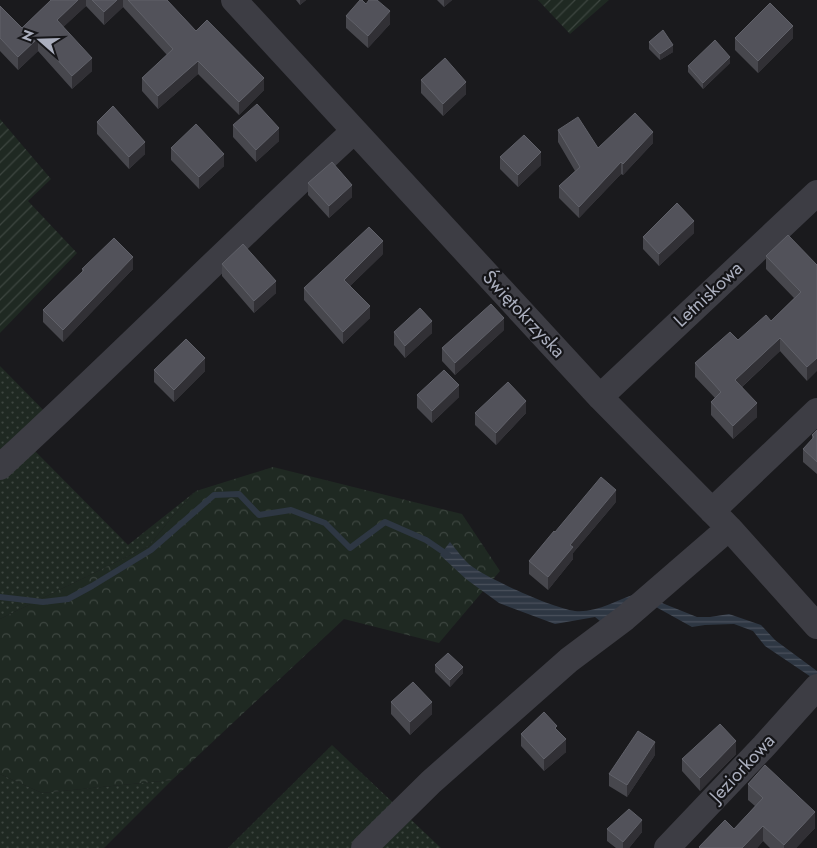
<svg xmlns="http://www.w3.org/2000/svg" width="817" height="848" font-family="Jost,sans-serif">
<defs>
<pattern id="grass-dots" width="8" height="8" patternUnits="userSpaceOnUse" patternTransform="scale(1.25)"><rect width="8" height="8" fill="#1f2922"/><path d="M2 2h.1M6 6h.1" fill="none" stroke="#3d4640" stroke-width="1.8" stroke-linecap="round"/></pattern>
<pattern id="forest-crowns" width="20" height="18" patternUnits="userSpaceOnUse" patternTransform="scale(1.25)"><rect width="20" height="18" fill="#1f2922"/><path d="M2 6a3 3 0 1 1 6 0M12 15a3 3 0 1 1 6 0" fill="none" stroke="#3d4640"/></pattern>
<pattern id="garden-furrows" width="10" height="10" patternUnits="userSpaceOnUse" patternTransform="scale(1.25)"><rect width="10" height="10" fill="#1f2922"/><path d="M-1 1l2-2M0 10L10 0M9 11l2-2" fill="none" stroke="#3d4640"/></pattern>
<pattern id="water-rules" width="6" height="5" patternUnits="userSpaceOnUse" patternTransform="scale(1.25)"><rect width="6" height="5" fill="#2e3743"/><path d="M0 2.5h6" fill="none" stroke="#4a515c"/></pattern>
</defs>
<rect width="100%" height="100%" fill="#1a1a1d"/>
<path fill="url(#grass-dots)" d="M0 366 56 423 33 449 128 545 196 491 172 517 149 546 0 619Z
M332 745 441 848H228Z
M0 774 42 793 172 780 104 848H0Z"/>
<path fill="url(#forest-crowns)" d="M273 467 462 514 500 571 439 643 344 619 172 780 42 793 0 774V619L149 546 172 517 196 491Z"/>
<path fill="url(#garden-furrows)" d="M538 0H609L570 34Z
M0 119 51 179 28 201 77 253 0 333Z"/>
<path fill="url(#water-rules)" d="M450 542C456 549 463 559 470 565 488 579 553 608 575 611 596 613 618 600 637 593L697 617H710L729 614 761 625 775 640 817 671V681L765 646 753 631 734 624 705 625 692 627 656 607 600 621 595 617 555 624 499 603 466 579 440 555Z"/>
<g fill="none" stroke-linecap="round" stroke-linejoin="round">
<path stroke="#2e3743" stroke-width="6" d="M0 597 43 602 68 599 92 586 151 550 214 495 239 494 259 515 291 510 325 523 350 548 385 522 426 540 448 555"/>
<path stroke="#3d3d44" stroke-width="26" d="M234 0 600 397 729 528 817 626
M600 397 817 193
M0 467C120 357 234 241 354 131
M712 511 817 411
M364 848 431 782 569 660 625 618 729 528
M667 848 764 746 817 687"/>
</g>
<path fill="#47474d" d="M51 0H167L196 31 264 90 239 115 198 74 158 109 142 91V78L167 55 123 7 104 25 86 6 63 27 92 71 72 89 38 51 18 70 0 51V6L22 28Z
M296 0H306L300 5Z
M437 0H452L444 7Z
M346 16 390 24 368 48 346 28Z
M735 38H793L758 73 735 50Z
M649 42 673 52 660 60 649 49Z
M730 63 703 89 688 72V66Z
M421 80 466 94 443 116 421 93Z
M97 122 145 154 129 169 97 134Z
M233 125 279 141 256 162 233 137Z
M558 130 598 148 653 143 623 175 621 174 579 218 559 198V186L575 171 558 142Z
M171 148 224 166 199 189 171 160Z
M500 157 541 165 518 187 500 169Z
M308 183 352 197 329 218 308 195Z
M694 233 659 266 643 249V237Z
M383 254 350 286 370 318 343 344 304 300V288Z
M766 256 817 265 807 381 780 351 742 387 757 417 733 439 711 415V402L715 398 695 377V363L738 340 771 321 794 298 766 269Z
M222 264 276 293 254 313 222 276Z
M82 269H133L63 342 43 322V310L82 272Z
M504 330 455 375 442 361V348Z
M394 332 432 333 405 358 394 345Z
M154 370 205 371 174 402 154 382Z
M417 395 459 397 432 423 417 408Z
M475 413H526L496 445 475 425Z
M817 430V474L803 462V449L812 440V435Z
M616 502 573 553V559L548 590 529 574V561L555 532Z
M435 665 463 673 450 687 435 672Z
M391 702 432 714 410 735 391 714Z
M557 730 566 752 544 771 521 746V734Z
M736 754 700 791 682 771V759Z
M655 755 627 797 609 786V774Z
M748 784 815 828 796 848H770L763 841 757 848H699L734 829 755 806 748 800Z
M607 829 642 832 629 848H616L607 841Z"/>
<path fill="#313035" d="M78 0H86V6L57 33V20Z
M117 0H123V7L104 25V12Z
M300 0H306L300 5Z
M444 0H452L444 7Z
M390 11V24L368 48V36Z
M793 26V38L758 73V61Z
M38 38V51L18 70V57Z
M673 45V52L660 60V54Z
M730 57V63L703 89V83Z
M92 58V71L72 89V76Z
M198 61V74L158 109V96Z
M264 78V90L239 115V102Z
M466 82V94L443 116V104Z
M279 128V141L256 162V150Z
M653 132V143L623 175V164Z
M145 142V154L129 169V157Z
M541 152V165L518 187V175Z
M224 154V166L199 189V177Z
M621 162V174L579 218V207Z
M352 185V197L329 218V206Z
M694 221V233L659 266V254Z
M383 241V254L344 292V280Z
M133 257V269L63 342V330Z
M276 281V293L254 313V301Z
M370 306V318L343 344V332Z
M504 318V330L455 375V363Z
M432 321V333L405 358V346Z
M780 338V351L735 393V380Z
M205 358V371L174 402V390Z
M817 358V371L807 381V367Z
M459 385V397L432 423V411Z
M526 401V413L496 445V433Z
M757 403V417L733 439V426Z
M616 490V502L573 553V559L548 590V577L570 545Z
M463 667V673L450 687V680Z
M432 702V714L410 735V722Z
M566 739V752L544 771V759Z
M736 741V754L700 791V778Z
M655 742V755L627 797V785Z
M815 812V828L796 848H784V845Z
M642 820V832L629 848H623V842Z
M763 826V841L757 848H742Z"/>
<path fill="#52525a" stroke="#606169" d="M51 0H78L57 20 92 58 72 76 38 38 18 57 0 38V6L22 28Z
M92 0H117L104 12Z
M128 0H167L196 31 207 20 264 78 239 102 198 61 158 96 142 78 173 49Z
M360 0H362L366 4 369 0H377L390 11 368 36 346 16Z
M770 3 793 26 758 61 735 38Z
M663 30 673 45 660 54 649 42Z
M715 40 730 57 703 83 688 66Z
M445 58 466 82 443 104 421 80Z
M257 104 279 128 256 150 233 125Z
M113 106 145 142 129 157 97 122Z
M635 113 653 132 623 164 621 162 579 207 559 186 580 167 558 130 578 117 598 148Z
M196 124 224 154 199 177 171 148Z
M524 135 541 152 518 175 500 157Z
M332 162 352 185 329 206 308 183Z
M677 203 694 221 659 254 643 237Z
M369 227 383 241 344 280 370 306 343 332 304 288Z
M788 235 817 265V358L807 367 780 338 735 380 757 403 733 426 711 402 721 392 695 363 730 332 738 340 766 315 771 321 801 292 766 256Z
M114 238 133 257 63 330 43 310 84 270 82 269Z
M243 244 276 281 254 301 222 264Z
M491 304 504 318 455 363 442 348Z
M420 308 432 321 405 346 394 332Z
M186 339 205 358 174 390 154 370Z
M444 370 459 385 432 411 417 395Z
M508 382 526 401 496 433 475 413Z
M817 430V462L803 449 814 437 812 435Z
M601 477 616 490 570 545 573 547 548 577 529 561 554 531 555 532Z
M448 653 463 667 450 680 435 665Z
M413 682 432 702 410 722 391 702Z
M544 712 557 726 555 728 566 739 544 759 521 734Z
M720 724 736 741 700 778 682 759Z
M638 731 655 742 627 785 609 774Z
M765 765 815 812 784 845 763 826 742 848H700L699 847 725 820 734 829 763 798 748 784Z
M629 809 642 820 623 842 607 829Z"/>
<g text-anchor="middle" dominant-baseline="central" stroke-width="4.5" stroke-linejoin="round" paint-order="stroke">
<g font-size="19" fill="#abafbe" stroke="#151518">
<text transform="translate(708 294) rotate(-43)">Letniskowa</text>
<text transform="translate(524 314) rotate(47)">Świętokrzyska</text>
<text transform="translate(742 768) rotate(-47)">Jeziorkowa</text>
</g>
</g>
<g transform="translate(40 40) rotate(290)" stroke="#151518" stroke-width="4" paint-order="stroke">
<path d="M0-4L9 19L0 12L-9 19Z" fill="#abafbe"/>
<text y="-8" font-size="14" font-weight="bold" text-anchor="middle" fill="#abafbe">N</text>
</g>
</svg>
